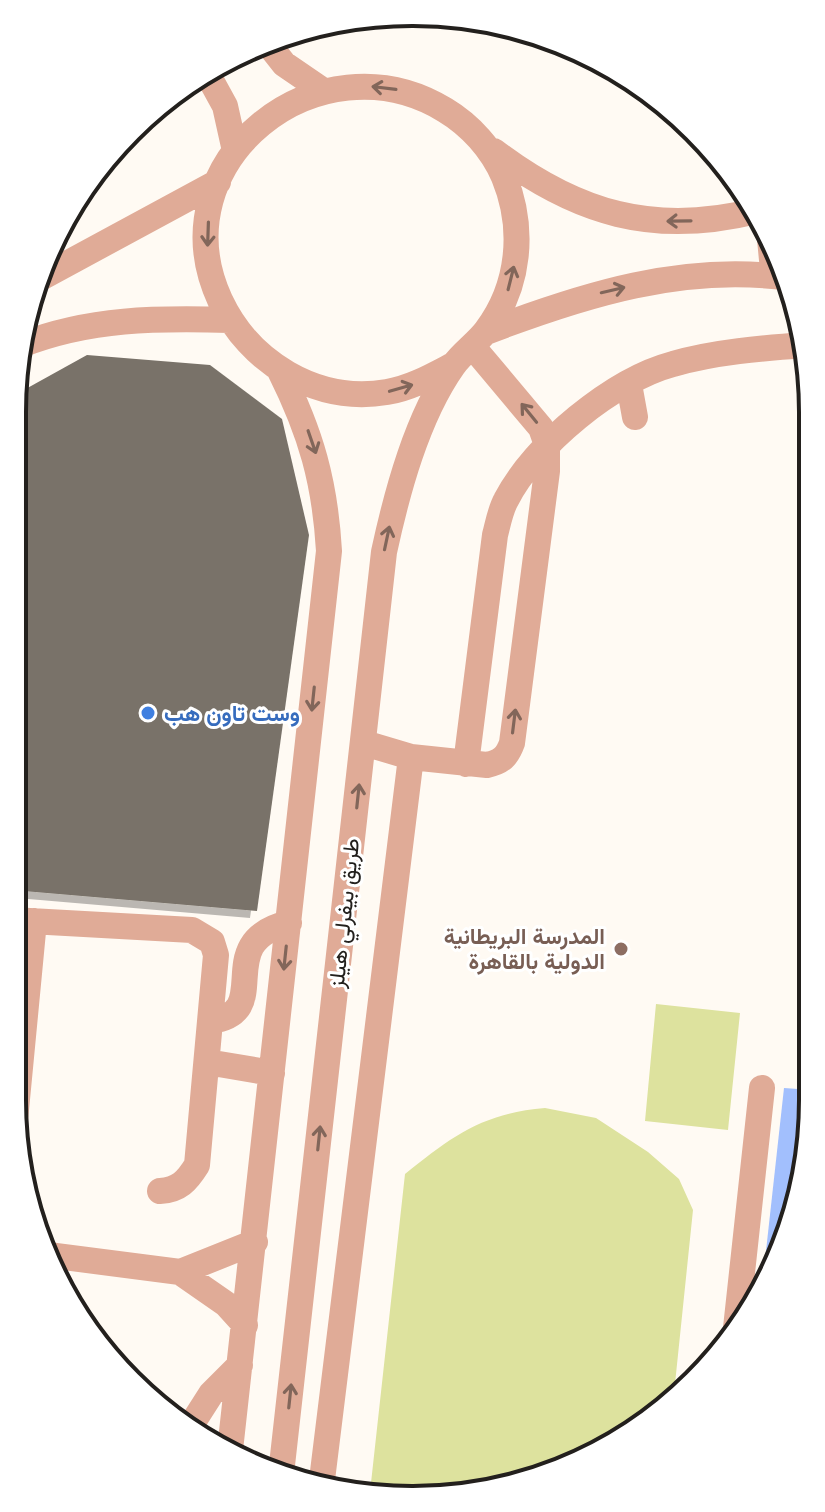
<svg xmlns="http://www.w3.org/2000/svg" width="825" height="1512" font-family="Helvetica,Vazirmatn,sans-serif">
<defs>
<filter id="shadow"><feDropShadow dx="-7" dy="7" stdDeviation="0" flood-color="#0004"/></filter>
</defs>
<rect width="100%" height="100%" fill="#fffaf3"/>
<path fill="#dde29e" d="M656 1004 740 1013 728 1130 645 1121Z
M545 1108 596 1118 648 1152 679 1179 693 1210 673 1403 565 1470 438 1499 370 1492 405 1174C452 1136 483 1113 545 1108Z"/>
<path fill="#a2bffd" d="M784 1088 812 1090C812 1157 800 1201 775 1262L765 1260Z"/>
<path fill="#797269" filter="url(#shadow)" d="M87 355 210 365 282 419 309 535 257 911 12 890 13 396Z"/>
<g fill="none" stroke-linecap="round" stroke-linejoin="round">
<path stroke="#e0ab97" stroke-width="26" d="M269 45 284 64 322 90
M208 75 225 106 235 151
M494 151C577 214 654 236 756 211
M770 239 772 260 780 277
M35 281 218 182
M486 332C583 295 684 263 789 278
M21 345C90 318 157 318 230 320
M629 384 635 417
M364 743 411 757 487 765C501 762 507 757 512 743L547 471V445L541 428 473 347
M466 764 495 535C498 524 500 511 506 500 534 445 613 380 673 364 714 352 763 348 806 345
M12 920 192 930 212 942 216 955 197 1165C187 1181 179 1190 160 1191
M211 1021C277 1012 209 942 289 923
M207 1062 272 1073
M15 1120 34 921
M48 1255 180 1272 255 1242
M180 1272 226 1304 245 1325
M736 1328 762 1088
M188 1430 211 1394 240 1365
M230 1450 329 551C325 482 311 433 280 371
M281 1474 384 552C397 492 417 417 453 366 462 353 476 344 486 331 520 286 525 228 504 177 492 149 470 125 445 110 319 33 156 161 220 300 249 362 316 404 387 392 411 388 432 376 453 365
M321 1488 411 757"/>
</g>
<defs><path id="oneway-shaft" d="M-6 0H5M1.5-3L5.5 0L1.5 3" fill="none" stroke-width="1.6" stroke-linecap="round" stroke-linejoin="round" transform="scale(2)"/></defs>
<g stroke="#82665a">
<use href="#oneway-shaft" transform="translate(384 88) rotate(-173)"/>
<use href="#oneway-shaft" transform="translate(679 221) rotate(179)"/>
<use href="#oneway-shaft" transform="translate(208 234) rotate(92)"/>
<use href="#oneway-shaft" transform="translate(511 278) rotate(-76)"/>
<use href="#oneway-shaft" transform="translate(613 290) rotate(-13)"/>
<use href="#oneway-shaft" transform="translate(401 388) rotate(-16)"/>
<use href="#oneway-shaft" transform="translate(529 413) rotate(-129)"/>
<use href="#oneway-shaft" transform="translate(312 442) rotate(71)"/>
<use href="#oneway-shaft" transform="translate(387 538) rotate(-78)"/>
<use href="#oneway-shaft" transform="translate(313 699) rotate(96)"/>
<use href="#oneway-shaft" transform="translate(514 721) rotate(-83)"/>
<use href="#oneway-shaft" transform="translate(358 796) rotate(-84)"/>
<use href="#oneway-shaft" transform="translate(285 958) rotate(96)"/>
<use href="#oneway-shaft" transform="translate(319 1138) rotate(-84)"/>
<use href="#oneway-shaft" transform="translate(290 1396) rotate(-84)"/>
</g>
<circle fill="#3f7fe0" stroke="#fff" stroke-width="3" cx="148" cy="713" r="8"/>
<circle fill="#8d6e63" stroke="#fff" stroke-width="3" cx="621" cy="949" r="8"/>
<g text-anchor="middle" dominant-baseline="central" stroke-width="6" stroke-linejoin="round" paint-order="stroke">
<g font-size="22" font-weight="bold" fill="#366cbe" stroke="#fff" text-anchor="start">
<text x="164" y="713">وست تاون هب</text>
</g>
<g font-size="22" fill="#23201d" stroke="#fff">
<text transform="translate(344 913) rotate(-84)">طريق بيفرلي هيلز</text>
</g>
<g font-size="22" font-weight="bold" fill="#785e54" stroke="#fff" text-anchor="end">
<text x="605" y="936">المدرسة البريطانية<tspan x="605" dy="25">الدولية بالقاهرة</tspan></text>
</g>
</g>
<path d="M0 0H825V1512H0ZM412 26H413A386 386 0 0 1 799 412V1100A386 386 0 0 1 413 1486H412A386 386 0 0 1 26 1100V412A386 386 0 0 1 412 26Z" fill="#fff" fill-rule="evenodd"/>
<path fill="none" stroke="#23201d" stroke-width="4" d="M412 26H413A386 386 0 0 1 799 412V1100A386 386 0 0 1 413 1486H412A386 386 0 0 1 26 1100V412A386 386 0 0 1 412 26Z"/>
</svg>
